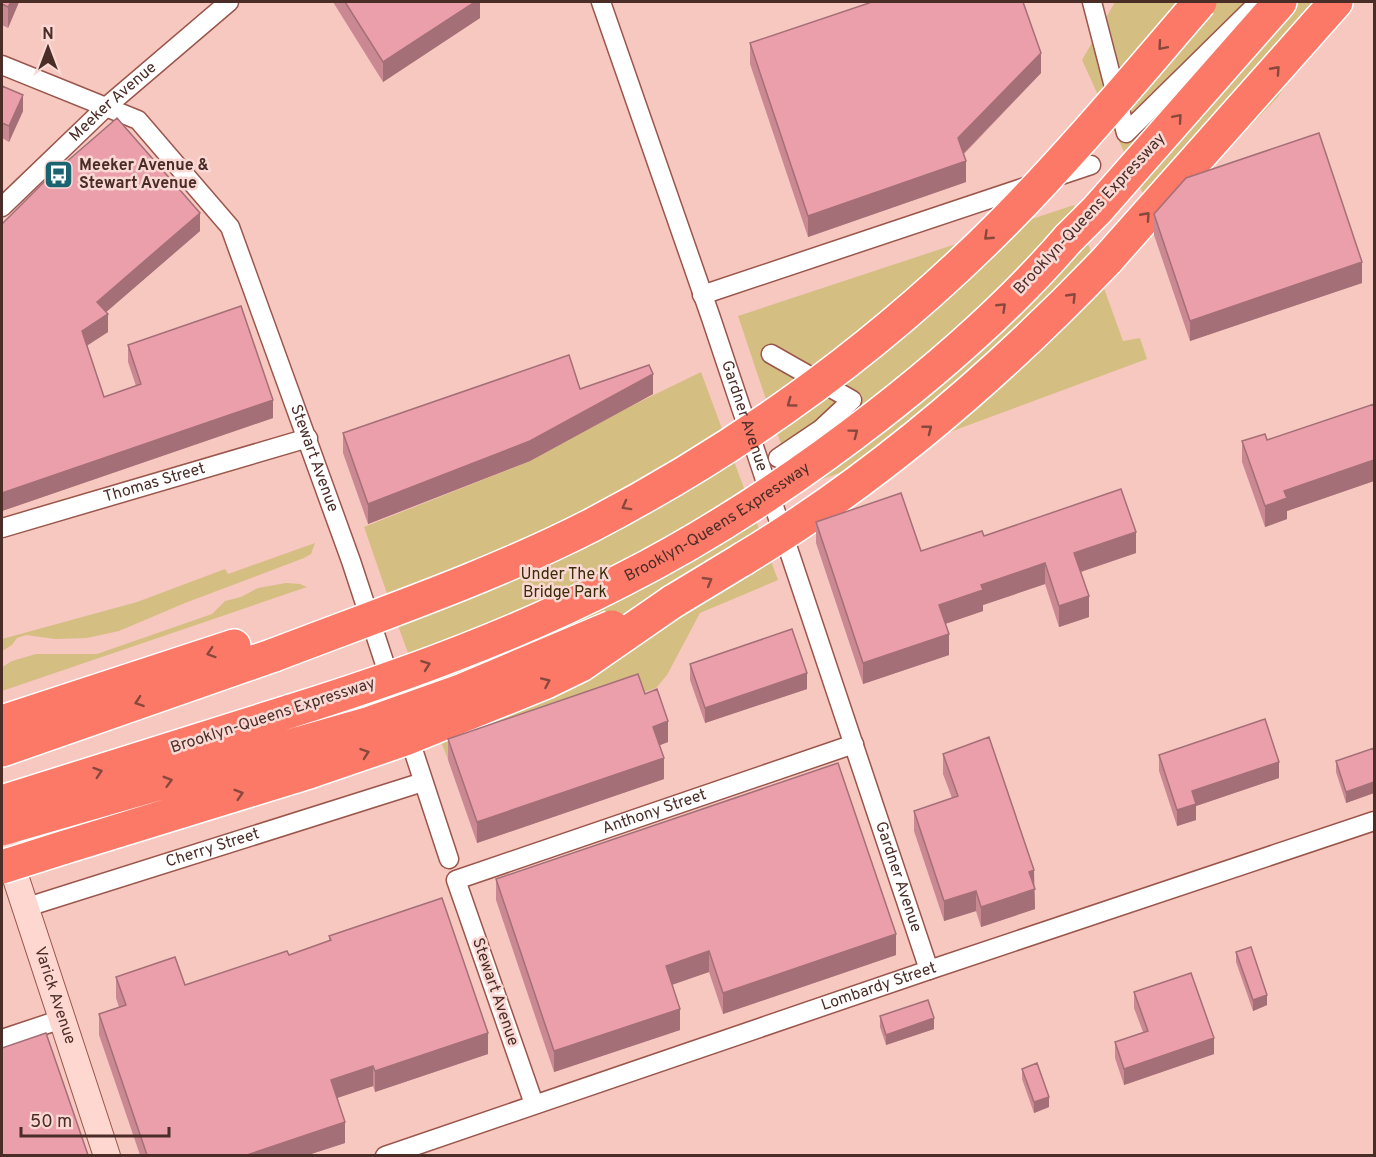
<svg xmlns="http://www.w3.org/2000/svg" width="1376" height="1157" font-family="Overpass,sans-serif">
<rect width="100%" height="100%" fill="#f7c8c0"/>
<path fill="#d5be82" d="M1115 2H1344L1277 98 1250 126 1149 207 1082 60Z
M1074 205 1123 341 1140 338 1147 359 796 489 738 316Z
M701 372 778 580 700 613 667 675 656 688 448 760 401 634 364 527 530 461 623 410Z
M315 543 311 554 304 558 185 603 119 631 87 638 55 639 26 635 17 638 12 645 2 651V639L137 602 225 569 228 574Z
M286 583 300 584 307 587 2 691V667L12 661 36 654H97L212 614 225 601 241 597 258 588Z"/>
<g fill="none" stroke-linecap="round" stroke-linejoin="round">
<defs>
<g id="street">
<path id="s1" d="M601 2 711 318 929 970"/>
<path d="M1092 2 1126 133 1259 2"/>
<path id="s2" d="M2 65 138 120 230 227 351 561 449 859"/>
<path id="s3" d="M2 207 106 107 229 2"/>
<path d="M702 295 1091 165"/>
<path d="M771 354 852 400 821 429 778 458"/>
<path id="s4" d="M2 528 308 438"/>
<path id="s5" d="M24 908 423 782"/>
<path d="M2 1039 62 1019"/>
<path id="s6" d="M534 1104 456 880 854 744"/>
<path id="s7" d="M385 1156 929 970 1374 821"/>
</g>
<g id="secondary">
<path id="s8" d="M2 836 107 1156"/>
</g>
<path id="highway" d="M1068 239 1097 210 1280 2
M1107 260 1336 2
M672 602 743 559
M2 722 234 646
M2 750 274 655
M2 802 291 711
M2 829 300 743
M62 848 309 772"/>
</defs>
<use href="#street" stroke="#9a564b" stroke-width="21"/>
<use href="#secondary" stroke="#9a564b" stroke-width="28"/>
<use href="#highway" stroke="#fff" stroke-width="36"/>
<use href="#street" stroke="#fff" stroke-width="18"/>
<use href="#secondary" stroke="#fed7d1" stroke-width="26"/>
<use href="#highway" stroke="#fd7967" stroke-width="33"/>
<defs>
<g id="highway-bridge">
<path d="M743 559C879 477 998 374 1107 260"/>
<path d="M274 655C378 615 490 577 590 526 742 447 883 344 1004 222 1073 152 1136 76 1200 2"/>
<path id="s9" d="M291 711C404 676 516 635 622 580 713 534 798 477 878 415 946 362 1012 304 1068 239"/>
<path d="M300 743 370 723 463 690 612 627"/>
<path d="M309 772 405 739 546 682 581 665 672 602"/>
<path d="M2 867 62 848"/>
</g>
</defs>
<use href="#highway-bridge" stroke="#fff" stroke-width="36" stroke-linecap="butt"/>
<use href="#highway-bridge" stroke="#fd7967" stroke-width="33"/>
</g>
<path fill="#ca8992" d="M2 2H19L8 28 2 25Z
M333 2H480V18L383 82Z
M750 43 1041 73 964 154 966 182 808 237 750 64Z
M2 86 23 111 9 142 2 138Z
M1154 214 1362 283 1190 341 1154 235Z
M2 224 200 231 106 312 108 332 87 345 104 397 136 386 128 362V345L273 418 2 511Z
M580 389 653 394 530 461 368 524 343 453V433Z
M1374 404V481L1287 511V519L1265 527 1242 462V441L1267 440Z
M816 522 921 551 984 536 1136 553 1081 572 1089 617 1059 627 1045 584 983 605V611L945 624 949 655 863 684 816 543Z
M690 664 807 689 705 723 690 680Z
M645 694 668 742 659 745 664 779 477 843 448 760V739Z
M1374 748V793L1346 803 1336 772V761Z
M943 754 1034 886 1035 909 981 927 976 911 944 921 914 831V811L952 798 943 774Z
M1159 755 1279 778 1196 806V820L1177 826 1159 771Z
M496 879 896 955 723 1014 709 972 672 984 680 1030 554 1072 496 900Z
M329 936 488 1054 375 1092 373 1086 337 1098 345 1143 308 1155H140L99 1035V1014L119 1007 116 998V977L185 985 289 955 329 941Z
M1236 952 1267 1005 1253 1011 1236 962Z
M1134 992 1214 1054 1124 1085 1115 1058V1042L1143 1032 1134 1008Z
M880 1016 934 1029 886 1045 880 1027Z
M1022 1069 1049 1107 1034 1113 1022 1079Z"/>
<path fill="#a46f77" d="M11 2H19L8 28V7Z
M475 2H480V18L383 82V62Z
M1041 53V73L958 159V138Z
M23 95V111L9 142V126Z
M966 161V182L808 237V216Z
M200 213V231L97 320V302Z
M1362 262V283L1190 341V321Z
M108 314V332L82 349V331Z
M653 374V394L530 461 368 524V504Z
M273 400V418L2 511V493Z
M1374 460V481L1287 511V519L1265 527V506L1284 491Z
M1136 532V553L1074 574V553Z
M1045 563V584L983 605V611L939 626V605L981 585Z
M1089 596V617L1059 627V606Z
M949 634V655L863 684V663Z
M807 673V689L705 723V708Z
M668 721V742L653 748V727Z
M664 758V779L477 843V822Z
M1279 762V778L1196 806V820L1177 826V810L1192 791Z
M1374 782V793L1346 803V792Z
M1034 870 1035 909 981 927V907L1029 872Z
M976 891V911L944 921V901Z
M896 934V955L723 1014V993Z
M709 951V972L666 987V966Z
M1267 995V1005L1253 1011V1000Z
M680 1009V1030L554 1072V1051Z
M934 1018V1029L886 1045V1035Z
M488 1033V1054L375 1092V1071Z
M1214 1038V1054L1124 1085V1069Z
M373 1066V1086L331 1100V1080Z
M1049 1097V1107L1034 1113V1102Z
M345 1122V1143L308 1155H247Z"/>
<path fill="#eb9faa" stroke="#a46f77" stroke-width="1.5" d="M2 2H11L8 7 2 4Z
M345 2H475L383 62Z
M872 2H1023L1041 53 958 138 966 161 808 216 750 43Z
M2 86 23 95 9 126 2 123Z
M117 118 200 213 97 302 108 314 82 331 104 397 141 384 128 345 241 306 273 400 2 493V224L49 177Z
M1319 133 1362 262 1190 321 1154 214 1186 178Z
M569 355 580 389 649 365 653 374 530 441 368 504 343 433Z
M1374 404V460L1284 491 1287 498 1265 506 1242 441 1265 434 1267 440Z
M1121 489 1136 532 1074 553 1089 596 1059 606 1045 563 981 585 983 590 939 605 949 634 863 663 816 522 901 493 921 551 982 531 984 536Z
M792 629 807 673 705 708 690 664Z
M638 674 645 694 657 689 668 721 653 727 664 758 477 822 448 739Z
M1265 719 1279 762 1192 791 1196 804 1177 810 1159 755Z
M989 737 1034 870 1029 872 1035 889 981 907 976 891 944 901 914 811 958 796 943 754Z
M1374 748V782L1346 792 1336 761Z
M838 763 896 934 723 993 709 951 666 966 680 1009 554 1051 496 879Z
M442 898 488 1033 375 1071 373 1066 331 1080 345 1122 247 1155H147L99 1014 126 1005 116 977 175 957 185 985 287 951 289 955 331 940 329 936Z
M1251 947 1267 995 1253 1000 1236 952Z
M1191 973 1214 1038 1124 1069 1115 1042 1148 1031 1134 992Z
M928 1000 934 1018 886 1035 880 1016Z
M46 1033 88 1155H2V1048Z
M1037 1063 1049 1097 1034 1102 1022 1069Z"/>
<defs><path id="oneway-chevron" d="M-2-3.5L2.5 0L-2 3.5" fill="none" stroke-width="1.6" stroke-linecap="round" stroke-linejoin="round" transform="scale(1.5)"/></defs>
<g stroke="#89483e">
<use href="#oneway-chevron" transform="translate(1162 46) rotate(131)"/>
<use href="#oneway-chevron" transform="translate(1276 70) rotate(-48)"/>
<use href="#oneway-chevron" transform="translate(1178 118) rotate(-49)"/>
<use href="#oneway-chevron" transform="translate(1146 216) rotate(-48)"/>
<use href="#oneway-chevron" transform="translate(988 236) rotate(137)"/>
<use href="#oneway-chevron" transform="translate(1072 297) rotate(-46)"/>
<use href="#oneway-chevron" transform="translate(1002 307) rotate(-44)"/>
<use href="#oneway-chevron" transform="translate(791 403) rotate(144)"/>
<use href="#oneway-chevron" transform="translate(928 429) rotate(-38)"/>
<use href="#oneway-chevron" transform="translate(854 433) rotate(-37)"/>
<use href="#oneway-chevron" transform="translate(626 506) rotate(151)"/>
<use href="#oneway-chevron" transform="translate(708 581) rotate(-30)"/>
<use href="#oneway-chevron" transform="translate(211 653) rotate(162)"/>
<use href="#oneway-chevron" transform="translate(426 665) rotate(-20)"/>
<use href="#oneway-chevron" transform="translate(546 682) rotate(-24)"/>
<use href="#oneway-chevron" transform="translate(139 702) rotate(161)"/>
<use href="#oneway-chevron" transform="translate(365 753) rotate(-19)"/>
<use href="#oneway-chevron" transform="translate(98 772) rotate(-18)"/>
<use href="#oneway-chevron" transform="translate(168 781) rotate(-16)"/>
<use href="#oneway-chevron" transform="translate(239 794) rotate(-17)"/>
</g>
<defs>
<symbol id="bus-square" viewBox="-11 -11 22 22"><rect x="-9" y="-9" width="18" height="18" rx="4" fill="#196470" stroke="#fad9d4"/><path d="M-5-6H5V4H4V6H2V4H-2V6H-4V4H-5ZM-3.5-4V0h7V-4ZM-3.5 1.2v1.5H-2V1.2ZM2 1.2v1.5H3.5V1.2Z" fill="#fff"/></symbol>
</defs>
<g fill-rule="evenodd">
<use href="#bus-square" x="42" y="158" width="33" height="33"/>
</g>
<g text-anchor="middle" dominant-baseline="central" stroke-width="5" stroke-linejoin="round" paint-order="stroke">
<g font-size="16" fill="#4b2d28" stroke="#fad9d4">
<text stroke="none"><textPath href="#s3" startOffset="153">Meeker Avenue</textPath></text>
<text transform="translate(1090 214) rotate(-47)">Brooklyn-Queens Expressway</text>
<text stroke="none"><textPath href="#s1" startOffset="438">Gardner Avenue</textPath></text>
<text stroke="none"><textPath href="#s2" startOffset="534">Stewart Avenue</textPath></text>
<text stroke="none"><textPath href="#s4" startOffset="159">Thomas Street</textPath></text>
<text stroke="none"><textPath href="#s9" startOffset="468">Brooklyn-Queens Expressway</textPath></text>
<text transform="translate(273 716) rotate(-18)">Brooklyn-Queens Expressway</text>
<text stroke="none"><textPath href="#s6" startOffset="447">Anthony Street</textPath></text>
<text stroke="none"><textPath href="#s5" startOffset="198">Cherry Street</textPath></text>
<text stroke="none"><textPath href="#s1" startOffset="924">Gardner Avenue</textPath></text>
<text stroke="none"><textPath href="#s7" startOffset="522">Lombardy Street</textPath></text>
<text transform="translate(495 992) rotate(71)">Stewart Avenue</text>
<text stroke="none"><textPath href="#s8" startOffset="168">Varick Avenue</textPath></text>
</g>
<g font-size="16" font-weight="bold" fill="#4b2d28" stroke="#fad9d4" text-anchor="start">
<text x="79" y="166">Meeker Avenue &amp;<tspan x="79" dy="18">Stewart Avenue</tspan></text>
</g>
<g font-size="16" fill="#392c07" stroke="#fad9d4">
<text x="565" y="575">Under The K<tspan x="565" dy="18">Bridge Park</tspan></text>
</g>
</g>
<rect width="1376" height="1157" fill="none" stroke="#4b2d28" stroke-width="6"/>
<g transform="translate(48 48)" stroke="#fad9d4" stroke-width="4.5" paint-order="stroke">
<path d="M0-4.5L10 22L0 15L-10 22Z" fill="#4b2d28"/>
<text y="-9" font-size="16" font-weight="bold" text-anchor="middle" fill="#4b2d28">N</text>
</g>
<path d="M21 1127v9h148v-9" fill="none" stroke="#4b2d28" stroke-width="3"/>
<text x="30" y="1127" font-size="18" fill="#4b2d28" stroke="#fad9d4" stroke-width="4.5" paint-order="stroke">50 m</text>
</svg>
